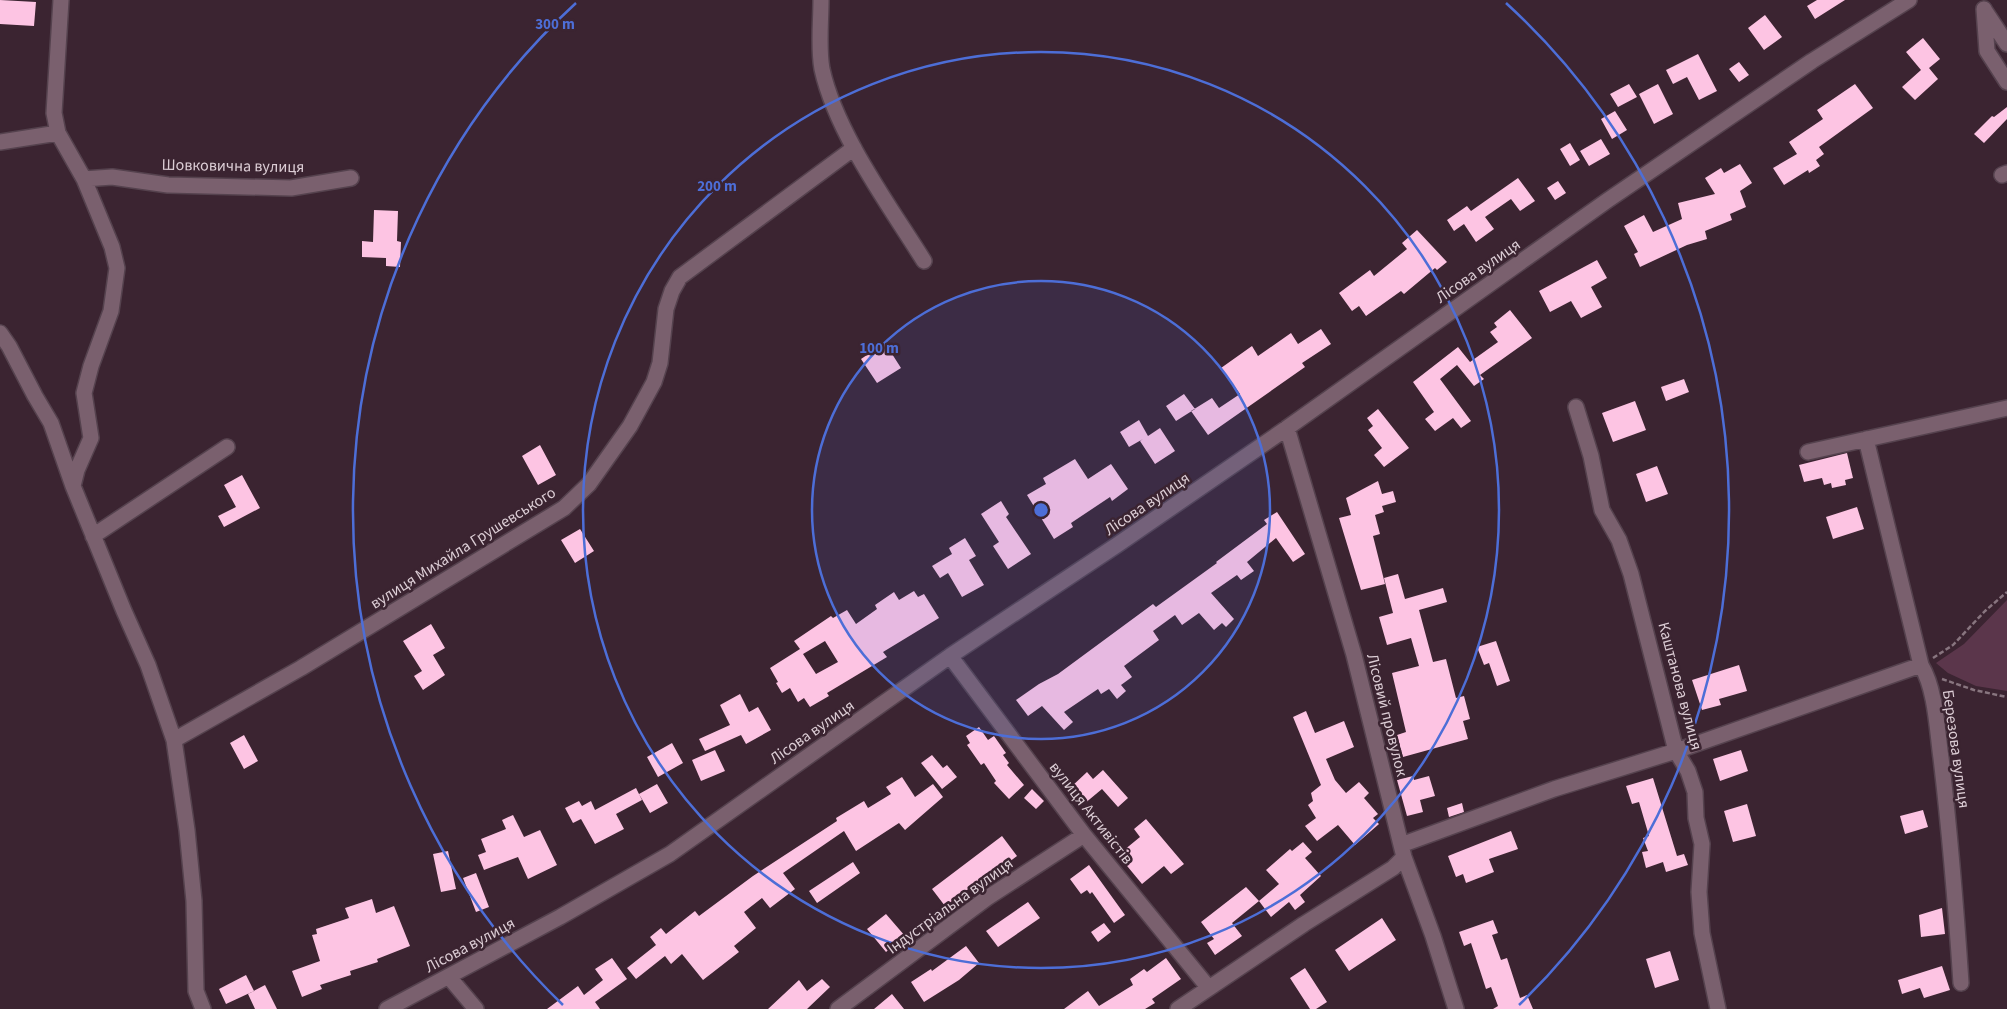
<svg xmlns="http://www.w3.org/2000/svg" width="2007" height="1009" font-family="'Source Sans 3',sans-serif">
<rect width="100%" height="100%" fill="#3b2431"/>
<path fill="#5b364b" d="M2007 600V691L1976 686 1948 673 1936 663 1964 644Z"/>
<path fill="#fdc4e3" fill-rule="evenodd" d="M0 0 36 2 34 26 0 24Z
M1817 0H1845L1815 19 1807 6Z
M1765 15 1782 37 1764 50 1748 28Z
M1923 38 1940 59 1929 68 1938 79 1915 100 1902 87 1921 70 1906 52Z
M1698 54 1717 91 1699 100 1687 77 1673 84 1666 70Z
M1739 62 1749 75 1739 82 1729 69Z
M1629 84 1637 97 1618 107 1610 94Z
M1658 84 1673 114 1654 124 1639 94Z
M1855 84 1873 108 1819 147 1824 154 1816 160 1820 166 1809 173 1808 170 1784 185 1773 168 1797 154 1789 142 1823 119 1817 110Z
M2007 107V119L1984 143 1974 134 1992 116 1994 117Z
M1615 111 1627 130 1612 139 1601 119Z
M1601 139 1610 154 1589 166 1580 151Z
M1570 143 1580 160 1570 166 1560 149Z
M1740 164 1752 183 1740 191 1746 207 1730 214 1732 220 1705 231 1707 239 1687 245 1640 267 1634 254 1638 252 1624 226 1644 215 1653 232 1682 219 1678 203 1715 194 1705 178 1721 168 1724 173Z
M1518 178 1535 201 1520 211 1511 199 1485 217 1494 229 1476 242 1464 224 1454 231 1447 220 1467 206 1471 211Z
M1558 181 1566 193 1555 200 1547 188Z
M374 210 398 211 397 241 401 242 400 267 386 266V258L362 257V241L373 242Z
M1417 230 1447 262 1437 270 1435 268 1404 294 1401 291 1366 316 1359 306 1352 311 1339 293 1370 270 1374 276 1407 249 1402 243Z
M1597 260 1607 278 1591 287 1602 307 1581 318 1571 301 1550 312 1539 291Z
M1510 310 1532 338 1480 375 1484 379 1474 386 1457 365 1440 379 1471 421 1461 428 1453 418 1435 431 1425 419 1434 412 1413 382 1458 347 1470 362 1498 342 1490 332 1497 327 1494 323Z
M1321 329 1331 344 1302 363 1305 367 1208 435 1191 411 1212 398 1219 408 1240 394 1221 368 1252 346 1258 356 1291 333 1298 344Z
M885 343 901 368 877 383 861 359Z
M1684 379 1689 392 1666 401 1661 387Z
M1184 394 1195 409 1176 421 1166 406Z
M1635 401 1646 430 1613 442 1602 413Z
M1378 409 1409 448 1384 467 1374 455 1382 448 1368 430 1373 426 1367 418Z
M1139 420 1148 436 1160 428 1175 451 1155 464 1140 441 1143 439 1129 447 1120 432Z
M540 445 556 475 538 485 522 456Z
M1847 453 1853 478 1845 480 1846 485 1832 488 1831 483 1824 485 1822 478 1804 482 1799 465Z
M1075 459 1088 479 1111 464 1128 489 1112 501 1110 497 1071 523 1073 527 1054 539 1027 495 1046 484 1043 478Z
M1657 466 1668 494 1646 502 1636 474Z
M242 475 260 508 224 527 218 516 236 507 224 485Z
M1378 481 1382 494 1393 491 1396 502 1382 506 1384 512 1375 515 1380 534 1373 536 1385 584 1361 590 1339 518 1351 515 1346 498Z
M1001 501 1009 514 1006 517 1031 554 1008 569 993 546 999 542 981 514Z
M1857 507 1864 529 1833 539 1826 517Z
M1277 512 1305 554 1293 562 1276 538 1247 562 1254 571 1241 580 1237 575 1211 593 1234 619 1226 627 1222 623 1214 630 1199 613 1182 625 1175 615 1153 631 1159 640 1124 666 1132 677 1121 685 1126 691 1117 699 1109 689 1101 694 1098 689 1064 712 1073 722 1064 730 1042 706 1028 716 1016 700 1039 684 1058 674 1153 604 1156 607 1217 563 1216 562 1267 524 1264 520Z
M580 529 594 551 575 563 561 540Z
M965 538 976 556 969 560 984 585 962 597 948 573 940 578 932 566 952 554 949 548Z
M1398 574 1405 599 1443 588 1447 602 1419 610 1433 662 1446 659 1456 698 1464 696 1470 719 1463 721 1468 739 1403 757 1397 735 1406 732 1392 673 1419 666 1411 638 1387 645 1379 617 1393 613 1384 578Z
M914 591 918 597 924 594 939 618 883 652 887 657 827 693 829 696 810 707 804 698 798 702 790 688 782 693 776 683 778 682 770 668 800 649 794 641 831 616 833 618 847 610 856 624 877 609 875 605 894 592 899 600ZM825 641 838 662 816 674 803 654Z
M431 624 445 648 433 655 445 675 423 690 414 676 422 671 403 641Z
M1496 641 1510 681 1497 686 1489 663 1484 665 1477 647Z
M1739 665 1747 691 1719 699 1721 705 1702 710 1692 680Z
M740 694 749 712 758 707 771 730 746 744 741 735 705 751 699 739 730 725 720 705Z
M1306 711 1315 733 1344 721 1354 747 1326 759 1335 780 1346 793 1359 782 1369 793 1364 798 1378 814 1373 818 1379 824 1355 845 1338 825 1317 841 1305 826 1316 818 1308 805 1313 801 1311 793 1321 785 1293 717Z
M979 727 988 740 994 736 1006 753 1003 755 1009 763 1007 765 1024 785 1009 799 994 783 996 781 984 763 981 765 967 745 970 743 966 736Z
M244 735 258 761 244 769 230 743Z
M672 743 683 763 658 777 647 757Z
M715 750 725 771 701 781 692 760Z
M1741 750 1748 771 1720 781 1713 759Z
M932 755 943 768 947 765 957 777 942 789 921 763Z
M1103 770 1128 798 1118 807 1102 789 1084 804 1070 788 1087 772 1093 779Z
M1413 776 1414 780 1429 776 1435 796 1420 800 1423 812 1407 816 1397 780Z
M902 777 915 797 933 784 943 797 905 830 899 823 856 851 844 831 783 873 795 889 770 908 762 898 744 912 756 928 734 946 739 952 703 980 682 954 671 964 665 956 636 979 627 968 656 945 650 937 661 928 666 934 695 911 699 916 753 876 837 821 836 818 864 801 868 808 891 794 886 787Z
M1653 778 1677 856 1684 854 1688 865 1666 872 1663 862 1646 868 1642 852 1648 851 1643 838 1649 836 1639 802 1632 804 1626 786Z
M657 784 668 803 650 813 639 794Z
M636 788 642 800 616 814 624 829 595 844 581 819 573 823 565 808 579 801 582 806 591 801 595 810Z
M1032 789 1044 801 1036 809 1024 798Z
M1462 803 1464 812 1449 817 1447 808Z
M1747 804 1756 836 1733 842 1724 811Z
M1923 810 1928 827 1905 834 1900 816Z
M513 815 524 837 540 830 557 865 528 879 518 857 484 870 478 855 486 852 481 839 506 829 502 820Z
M1146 819 1184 864 1171 874 1164 866 1142 884 1118 855 1140 837 1134 829Z
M1511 831 1518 849 1489 859 1494 872 1466 883 1463 874 1456 877 1448 856Z
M1002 836 1017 856 973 889 971 887 945 906 932 889Z
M1303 842 1312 852 1305 858 1321 876 1300 895 1305 902 1295 910 1289 902 1271 917 1259 901 1279 884 1266 870 1290 849 1292 851Z
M448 851 456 889 441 892 433 854Z
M853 862 860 873 817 903 809 891Z
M1089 865 1125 915 1114 923 1092 892 1090 894 1087 890 1081 894 1070 879Z
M476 873 489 907 476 912 463 878Z
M1246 887 1259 901 1232 923 1242 936 1215 955 1207 943 1214 939 1201 922Z
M372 899 376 913 394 906 410 946 377 959 378 962 350 971 351 975 320 985 322 989 302 997 292 971 320 961 312 935 317 934 316 929 349 918 345 908Z
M1028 902 1040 918 998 947 986 931Z
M1942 908 1945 934 1921 937 1919 915Z
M886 914 905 936 886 952 867 929Z
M1382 918 1396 940 1349 971 1335 950Z
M1493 920 1498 933 1492 935 1501 960 1507 958 1520 998 1527 995 1533 1009H1493L1498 1006 1491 987 1486 989 1471 943 1464 946 1459 932Z
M1104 923 1111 932 1098 942 1091 932Z
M966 946 979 963 959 980 924 1002 911 982 931 969 932 971Z
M1670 951 1679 980 1655 988 1646 959Z
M612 958 627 979 595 1002 600 1009H547L578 986 584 995 603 980 595 969Z
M1166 958 1181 979 1152 999 1155 1003 1145 1009H1064L1088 991 1099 1006 1133 985 1130 979 1144 969 1147 972Z
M1942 966 1950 990 1924 998 1920 988 1902 994 1898 980Z
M1305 968 1327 1002 1316 1009H1310L1290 978Z
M246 975 254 991 226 1004 219 989Z
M822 979 830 987 807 1009H768L799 980 807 991Z
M265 985 277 1009H255L248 994Z
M892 994 904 1009H874Z"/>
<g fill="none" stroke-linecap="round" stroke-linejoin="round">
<defs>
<path id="minor" d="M61 0 54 113 58 133 84 179 112 247 117 268 111 311 91 366 84 393 91 438 77 470 73 486
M821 0C821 22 818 47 822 69 836 133 889 205 924 261
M1984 9 1987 51 2007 82
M1985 11 2007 44
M0 142 58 133
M2002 175 2007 173
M84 179 112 177 168 185 291 188 351 178
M0 333 9 346 35 396 51 423 73 486 124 611 148 665 174 740 187 830 194 901 196 991 203 1009
M1576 407 1591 456 1602 510 1619 540 1631 574 1676 751 1688 771 1695 792 1696 818 1702 844 1699 892 1702 933 1718 1009
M1287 428 1354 655 1404 857 1433 936 1456 1009
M1866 439 1921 665C1936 690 1937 730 1941 758 1950 833 1956 908 1961 983
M1808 452 2007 408
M93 536 227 447
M950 656 1084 835 1208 987
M174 740 301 668 564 508 589 484 630 426 654 382 660 363 666 309 672 291 680 277 854 148
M1401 845 1554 789 1676 751 1921 665
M449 977 476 1009
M387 1009 560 917 670 854 950 656 1117 545 1287 428 1608 200 1812 61 1909 0
M838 1009 987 898 1084 835
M1178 1009 1304 924 1393 868 1404 857"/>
</defs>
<use href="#minor" stroke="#55424e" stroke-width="18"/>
<path stroke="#88757f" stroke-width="2.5" stroke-dasharray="5 2.5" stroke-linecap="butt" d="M1933 658 1953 645 1985 611 2007 592
M1942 679 1974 690 2007 697"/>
<use href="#minor" stroke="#7a606e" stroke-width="15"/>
</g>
<circle cx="1041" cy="510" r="229" fill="#4d6ed7" fill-opacity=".12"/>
<g fill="none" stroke="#4d6ed7" stroke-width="2.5">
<circle cx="1041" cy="510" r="229"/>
<circle cx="1041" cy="510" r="458"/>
<path d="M563 1005A688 688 0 0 1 576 3M1506 3A688 688 0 0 1 1519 1005"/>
</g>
<g text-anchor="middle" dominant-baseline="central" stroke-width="5" stroke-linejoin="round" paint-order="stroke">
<g font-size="16" fill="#dccdd5" stroke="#3b2431">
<text transform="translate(233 166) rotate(1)">Шовковична вулиця</text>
<text transform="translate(1478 271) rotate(-35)">Лісова вулиця</text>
<text transform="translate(1147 504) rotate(-34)">Лісова вулиця</text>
<text transform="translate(463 548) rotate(-32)">вулиця Михайла Грушевського</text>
<text transform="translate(1680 686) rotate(75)">Каштанова вулиця</text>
<text transform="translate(1387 715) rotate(76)">Лісовий провулок</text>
<text transform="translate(812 732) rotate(-35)">Лісова вулиця</text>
<text transform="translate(1956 749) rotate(82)">Березова вулиця</text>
<text transform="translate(1091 813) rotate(52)">вулиця Активістів</text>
<text transform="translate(950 906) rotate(-36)">Індустріальна вулиця</text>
<text transform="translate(470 945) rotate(-28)">Лісова вулиця</text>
</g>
</g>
<circle cx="1041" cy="510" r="8" fill="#4d6ed7" stroke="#3b2431" stroke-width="2.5"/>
<g font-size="15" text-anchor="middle" font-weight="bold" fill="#4d6ed7" stroke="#3b2431" stroke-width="5" stroke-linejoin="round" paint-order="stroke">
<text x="555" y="29">300 m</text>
<text x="717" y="191">200 m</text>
<text x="879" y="353">100 m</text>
</g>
</svg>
